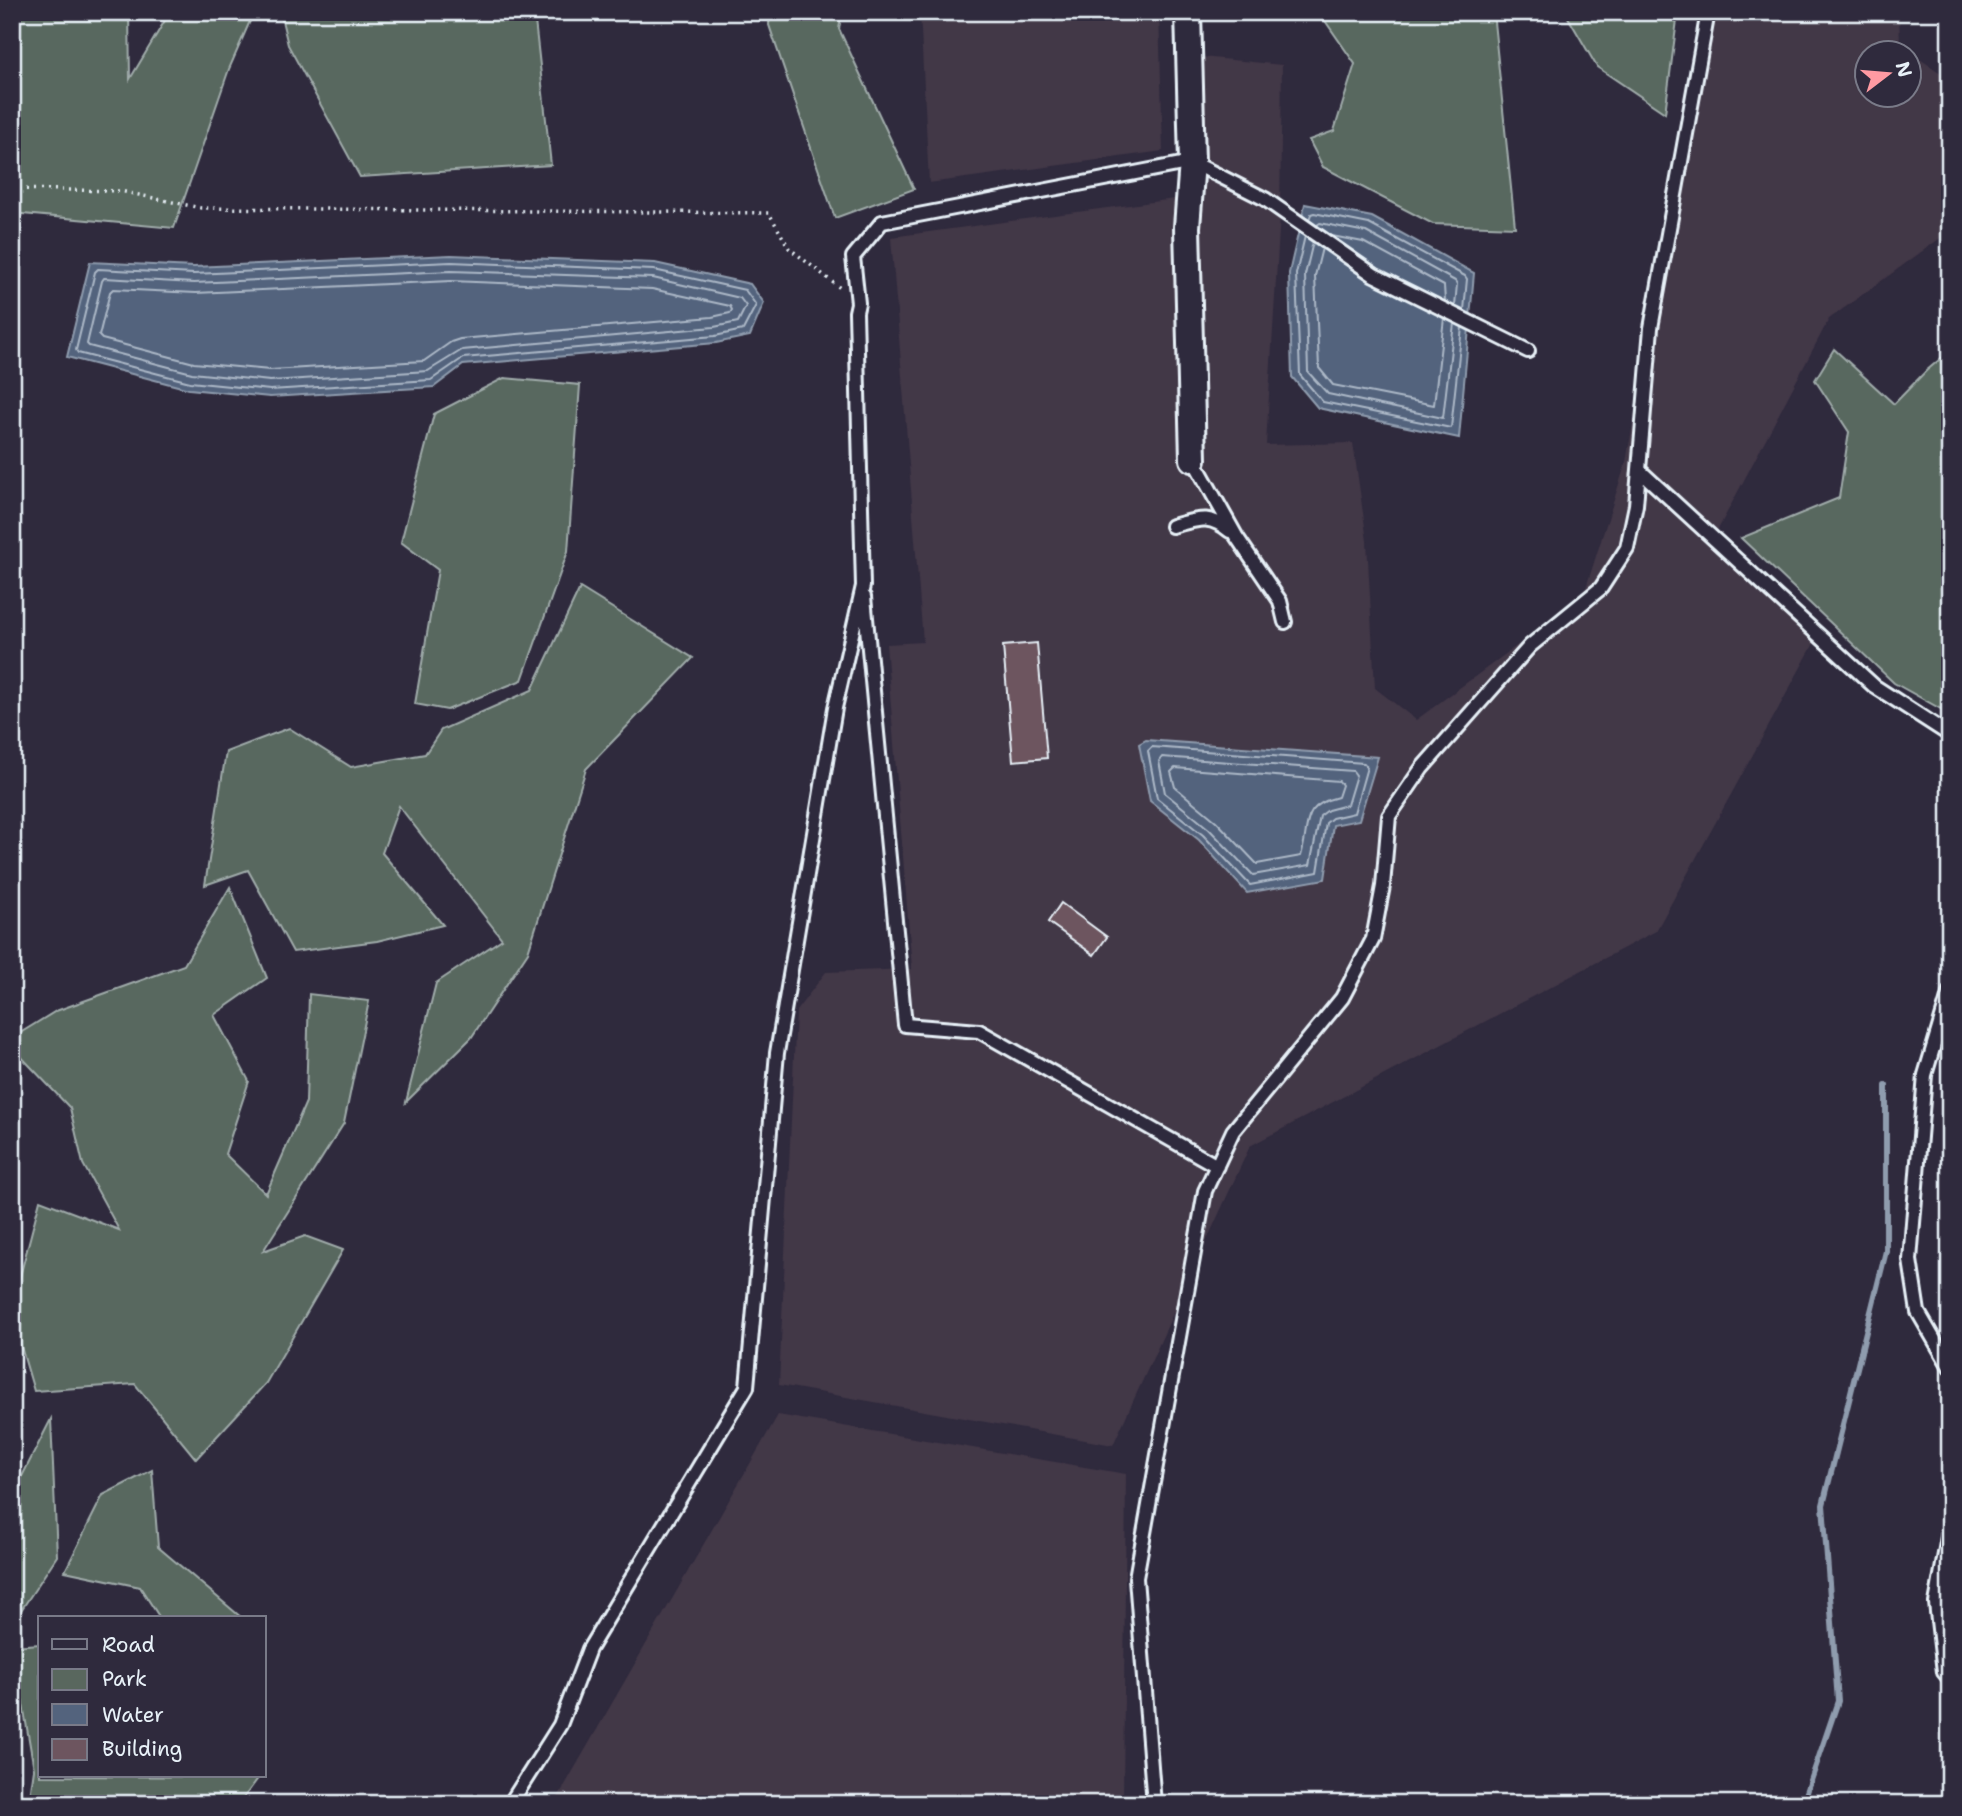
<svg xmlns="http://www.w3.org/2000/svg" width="1962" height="1816" font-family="'Shantell Sans',sans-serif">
<rect width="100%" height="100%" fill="#2f2a3d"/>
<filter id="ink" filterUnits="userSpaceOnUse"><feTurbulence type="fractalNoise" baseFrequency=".0143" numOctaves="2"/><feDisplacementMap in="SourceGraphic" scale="14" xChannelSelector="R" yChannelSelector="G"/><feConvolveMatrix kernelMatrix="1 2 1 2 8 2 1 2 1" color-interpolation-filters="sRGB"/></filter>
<g filter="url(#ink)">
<path fill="#423747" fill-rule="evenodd" d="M920 12H1159L1163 151 929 183Z
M1707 12H1899L1900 46 1950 79V231L1829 319 1714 537 1818 636 1656 931 1250 1146 1113 1445 779 1385 796 1011 826 972 912 969 886 644 923 642 891 237 1204 195 1202 57 1282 65 1280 214 1266 445 1353 443 1367 541 1375 688 1416 720 1583 597 1626 462ZM1868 52H1910V94H1868Z
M778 1415 1126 1474 1123 1804H554Z"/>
<path fill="#59675e" stroke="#a0acab" stroke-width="2" d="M12 12H129L130 79 170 12H254L229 69 174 228 12 213Z
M280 12H534L551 165 360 177 288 45Z
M770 12H842L839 29 914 189 835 218 769 25Z
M1319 12H1493L1515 227 1433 224 1323 167 1309 140 1334 131 1355 64Z
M1565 12H1678L1665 113 1597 67Z
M1834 349 1894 404 1926 371 1950 351V714L1894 683 1741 538 1839 498 1849 432 1815 380Z
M504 378 580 385 568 551 522 680 447 710 415 704 438 570 401 542 434 414Z
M580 588 693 658 586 769 528 952 471 1038 406 1102 436 983 502 939 399 806 382 853 443 925 377 941 293 952 248 870 205 885 226 752 289 728 351 767 425 754 441 730 532 690Z
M230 887 267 978 214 1015 249 1081 225 1154 266 1194 306 1102 309 994 369 1001 344 1123 263 1251 305 1236 343 1250 266 1383 196 1459 135 1384 34 1391 12 1316V1307L40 1200 119 1230 83 1164 70 1108 12 1047V1038L56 1011 184 965Z
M51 1419 57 1556 12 1624V1496Z
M152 1470 158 1547 242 1618H160L140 1587 65 1571 103 1495Z
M40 1644V1776L259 1777 239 1804H79L76 1801V1804H29L34 1769 13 1646Z"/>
<path fill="#53637d" stroke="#8f9cae" stroke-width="2" d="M1305 204 1372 217 1474 273 1459 438 1318 408 1292 377 1289 273Z
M451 255 655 263 750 284 764 303 750 336 716 343 463 365 434 387 270 397 189 389 67 357 90 262 194 267Z
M1146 740 1378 757 1359 820 1333 825 1325 879 1247 893 1199 840 1150 801 1139 744Z"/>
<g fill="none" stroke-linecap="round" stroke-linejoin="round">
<path stroke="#acb8c7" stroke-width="2" d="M1309 220 1311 214 1314 213 1369 224 1465 276 1467 279 1464 310
M1317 225 1320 223 1366 232 1455 281 1457 284 1455 306
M1305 236 1296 274 1300 375 1323 402 1451 428 1462 327
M1332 236 1363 242 1444 286 1445 301
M1313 242 1305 275 1308 372 1328 394 1443 418 1454 323
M1322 248 1315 276 1319 368 1333 385 1434 405 1444 318
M451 262 654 270 745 290 756 305 743 330 715 336 463 358 431 380 270 390 190 382 78 353 76 350 95 272 98 269 194 274Z
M451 271 653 278 740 298 746 306 738 322 714 327 462 350 428 371 270 381 192 373 89 346 87 344 102 281 104 278 194 283Z
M451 281 652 289 730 306 732 310 730 313 712 317 460 339 451 342 424 361 270 370 194 363 102 339 99 336 110 292 113 289 196 293Z
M1152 747 1364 763 1367 767 1354 813 1332 818 1326 823 1318 872 1250 885 1203 835 1157 798 1148 751Z
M1162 757 1353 771 1356 775 1347 805 1328 810 1320 816 1310 865 1253 875 1209 829 1165 793 1159 761Z
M1175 768 1339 781 1342 785 1338 797C1300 806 1310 825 1301 856L1257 864 1216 821 1175 787 1171 772Z"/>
<path stroke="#8f9cae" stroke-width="6" d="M1803 1804 1838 1701 1823 1505 1886 1251V1086"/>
</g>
<path fill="#6d555f" stroke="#e8f1f8" stroke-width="2" d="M1037 643 1047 758 1013 761 1003 646Z
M1061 903 1107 937 1094 955 1048 922Z"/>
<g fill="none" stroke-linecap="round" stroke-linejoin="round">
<defs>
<path id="lane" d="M1193 459 1236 536 1280 601 1285 622
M1639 470 1874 686 1950 735
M1172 526C1197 520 1208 513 1230 531
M864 597 905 1025 979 1031 1217 1166
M1950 991 1925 1075 1910 1260 1918 1312 1950 1367
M1950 1526 1936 1603 1944 1672 1950 1679
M510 1804 560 1725 589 1649 747 1387 777 1053 835 708 863 586 856 312 858 303 853 257 882 222 1192 162 1265 199 1374 275 1528 351
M1154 1804 1136 1578 1205 1191 1233 1131 1342 998 1373 939 1383 886 1389 816 1422 768 1530 646 1601 588 1627 548 1636 505 1651 328 1708 12"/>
<path id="street" d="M1188 12 1192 162 1187 227 1193 459"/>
</defs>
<use href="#lane" stroke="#e8f1f8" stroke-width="18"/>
<use href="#street" stroke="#e8f1f8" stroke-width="30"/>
<path stroke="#e8f1f8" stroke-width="3.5" stroke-dasharray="2 5" stroke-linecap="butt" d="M12 189 120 191 201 208 769 213 789 248 840 288"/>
<use href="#lane" stroke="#2f2a3d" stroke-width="12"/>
<use href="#street" stroke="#2f2a3d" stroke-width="24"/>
</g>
</g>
<rect width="1962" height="1816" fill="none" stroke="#2f2a3d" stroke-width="42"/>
<rect x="21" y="21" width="1920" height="1774" fill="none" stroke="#e8f1f8" stroke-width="2.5" filter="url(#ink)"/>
<rect x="38" y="1616" width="228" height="161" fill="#2f2a3d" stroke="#797a88" stroke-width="2"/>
<rect x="52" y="1639" width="35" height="10" fill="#2f2a3d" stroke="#797a88" stroke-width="2"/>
<text x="102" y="1652" font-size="21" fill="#e8f1f8">Road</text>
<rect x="52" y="1669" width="35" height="21" fill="#59675e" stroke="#797a88" stroke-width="2"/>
<text x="102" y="1686" font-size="21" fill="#e8f1f8">Park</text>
<rect x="52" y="1704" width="35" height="21" fill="#53637d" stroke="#797a88" stroke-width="2"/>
<text x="102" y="1722" font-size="21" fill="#e8f1f8">Water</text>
<rect x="52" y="1739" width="35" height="21" fill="#6d555f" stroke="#797a88" stroke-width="2"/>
<text x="102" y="1756" font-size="21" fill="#e8f1f8">Building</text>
<g transform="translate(1888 74) rotate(74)"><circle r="33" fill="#2f2a3d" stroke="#797a88" stroke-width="2"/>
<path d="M0-5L12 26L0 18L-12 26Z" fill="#ff9aa2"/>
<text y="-10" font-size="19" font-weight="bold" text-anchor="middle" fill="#e8f1f8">N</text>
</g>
</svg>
